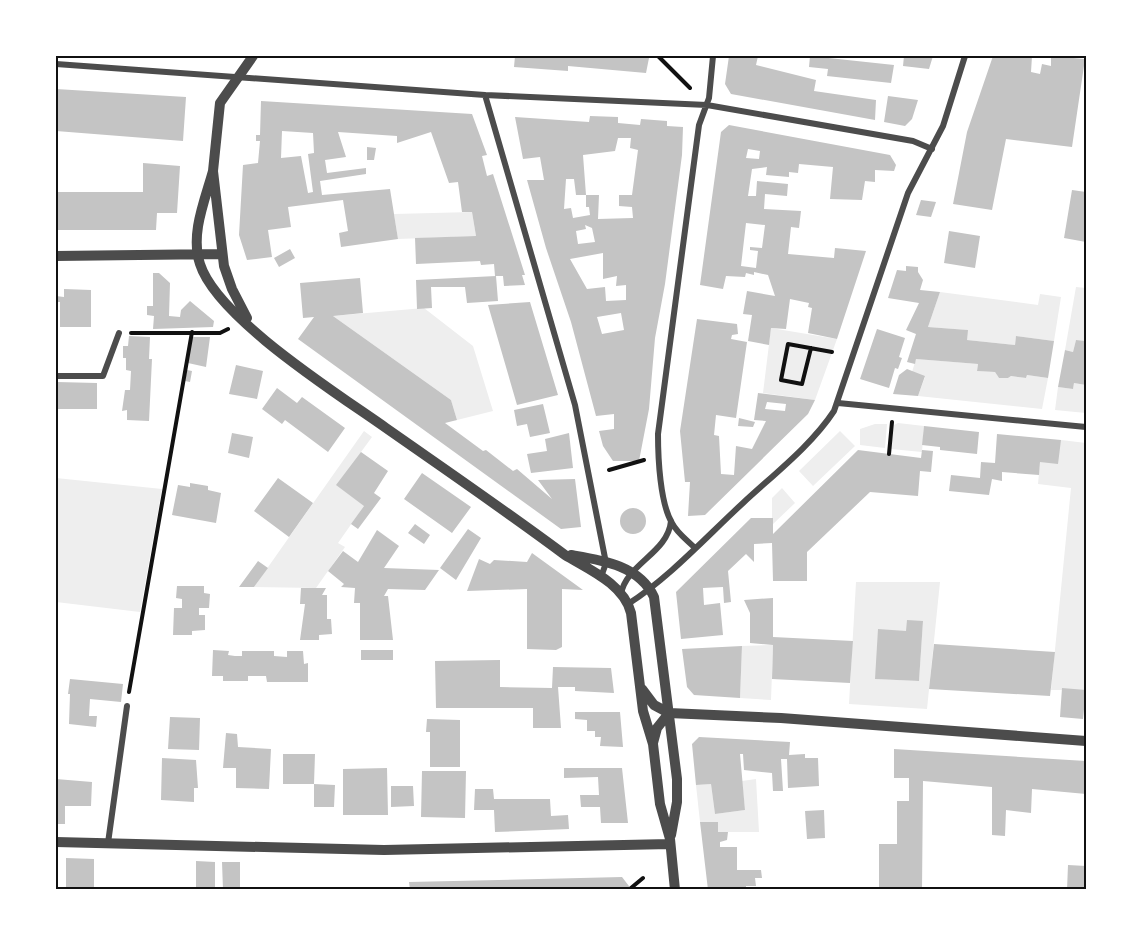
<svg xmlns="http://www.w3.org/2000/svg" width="1142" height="945" font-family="'Archivo Narrow',sans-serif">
<rect width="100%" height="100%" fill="#fff"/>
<path fill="#eee" fill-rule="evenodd" d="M472 212 476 236 398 239 394 214Z
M1076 287 1086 288V341L1076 340 1073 352 1065 350Z
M940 292 1038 305 1040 294 1061 297 1054 341 1016 336 1015 345 967 340V330L928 327Z
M424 308 473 346 493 411 457 420 451 400 333 316Z
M771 328 837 339 815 400 763 393Z
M916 359 978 364 977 371 995 372 999 378H1008L1011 376 1026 378 1027 375 1048 378 1042 409 918 396 925 377 912 372Z
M1074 383 1086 385V413L1055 410 1058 387 1073 389Z
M898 423 924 426 922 452 891 449 894 425Z
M875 424H887L885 448 860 445V429Z
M364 431 372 437 361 452 364 506 338 543 345 547 316 588 254 587Z
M840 431 855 446 813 486 799 471Z
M1061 440 1086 443V690H1051L1071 488 1038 484 1040 462Z
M56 478 162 489 140 612 56 602Z
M782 488 795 503 772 525V498Z
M856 582H940L927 709 849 704ZM923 621 919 681 876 679 906 631Z
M773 645 771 700 740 698 742 646Z
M756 779 759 832H718V822H700L696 785 711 784 715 814 745 810 742 781Z"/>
<path fill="#c4c4c4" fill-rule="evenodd" d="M515 56H652L649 58 646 73 568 66V71L514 67Z
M729 56H758L756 65 816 80 814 91 876 100 875 120 731 94 725 84Z
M810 56 894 65 891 83 827 76 828 69 809 67Z
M904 56H933L929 69 903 66Z
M993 56H1032L1031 72 1040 74 1042 64 1051 66V56L1085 59 1072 147 1006 139 992 210 953 204 967 132Z
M56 89 186 97 183 141 56 131Z
M888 96 918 100 912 119 905 126 884 122Z
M261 101 472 114 487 155 482 156 487 176 493 174 525 275H522L525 285 504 286 503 276H495L494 264 481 265 480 261 416 264 415 238 476 236 472 212H462L458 182 449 183 431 132 397 143V136L338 132 346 157 325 160 327 173 366 168V174L320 181 322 195 390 189 398 239 341 247 339 233 348 231 343 200 288 207 291 227 268 230 272 257 247 260 239 235 243 165 258 163 260 141H256V135H260ZM282 131 313 133 314 153 308 154 313 192 308 193 301 156 281 158Z
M590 116 618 117V123L640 125 641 119 667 121V126L683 127 682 155 665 284 655 338 649 409 639 461H613L603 446 599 431 614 429V414L596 416 571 322 546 248 527 180H544L540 157 523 159 515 117 589 122ZM618 138H631L630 148 638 150 632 195H619V206L632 207 633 218 598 219 599 195H586V207H589L590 215 573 218 571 208 564 209 566 179H574L576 195H586L583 155 615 151ZM585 225 592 228 595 242 578 244 576 231 586 229ZM603 253V279L617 276 616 286 626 285V300L606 301 605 287 587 289 570 259ZM621 313 624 330 602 334 597 317Z
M729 125 890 155 896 165 894 171 875 170V182L865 181 862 200 830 199 833 167 799 164 798 173 789 172V177L766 175 767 167 752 169 748 196H756L757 181 788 184 787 196 765 194 764 209 801 211 799 228 791 227 788 254 834 258 835 248 866 251 837 339 808 333 812 308 808 307 809 303 790 299 786 329 771 328 769 345 748 341 752 315 743 314 747 291 775 296 768 275 754 272V275L746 273 745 277 726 276 723 289 700 285 721 132ZM748 149 760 151 759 159 746 158ZM746 223 765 225 762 248 750 247V250L758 251 756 268 741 266Z
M367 147 376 148 374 160H367Z
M143 163 180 166 177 213H157L156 230H56V192H143Z
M1072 190 1086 192V242L1064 238Z
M921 200 936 202 931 217 916 215Z
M949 231 980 236 975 268 944 263Z
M290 249 295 258 279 267 274 258Z
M906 266 918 267V272L923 280 920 290 940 292 928 327 968 330 967 340 1015 345 1016 336 1054 341 1048 378 1027 375 1026 378 1011 376 1008 378H999L995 372 977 371 978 364 916 359 915 364 907 362 916 334 906 330 919 303 888 298 897 270 906 271Z
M153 273H159L170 283 169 316 180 317 181 310 190 301 214 321 213 327 153 329 154 316 147 315V306H153Z
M496 276 498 301 467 303 465 287H431L432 308 417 309 416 280Z
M360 278 363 313 333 316 451 400 457 420 445 423 483 451 486 450 513 471 517 469 552 499 538 480 575 479 581 527 561 529 298 339 314 317 303 318 300 283Z
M64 289 91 290V327H60V302H56V296L64 297Z
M530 302 558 395 517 405 488 305Z
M697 319 737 324 738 334 732 335 731 339 747 342 736 418 716 415 714 435 719 436 721 474 734 475 736 446 752 449 766 421 754 420 758 393 815 400 808 414 705 515 688 516 690 482H685L680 431ZM767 402 786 404 785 411 765 409Z
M877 329 905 338 899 357 902 358 898 369 895 368 889 388 860 379Z
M129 336 150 337 149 359H152L149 421 127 420V410L122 411 125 390H130L131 371 126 370V358H123V346H128Z
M192 337H210L206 367 188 363Z
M1076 340 1086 341V385L1074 383 1073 389 1058 387 1065 350 1073 352Z
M236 365 263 371 257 399 229 394Z
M907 369 925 376 918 396 893 394 899 375Z
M187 370 192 371 190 382 185 381Z
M57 382 97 383V409H56Z
M277 388 297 403 302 397 345 428 328 452 285 420 282 424 262 409Z
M543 404 550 433 530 437 527 424 517 426 514 410Z
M739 418 755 422 753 427 738 426Z
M924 426 979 432 977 454 940 450V447L922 445Z
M232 433 253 437 249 458 228 453Z
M569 433 573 468 531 473 527 454 547 451 545 439Z
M997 434 1061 440 1058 464 1040 462 1039 475 1002 472V481L992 479 989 495 949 491 951 475 980 478 981 462 995 463Z
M858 450 921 458 922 450 933 451 931 472 920 471 918 496 870 492 807 552V581H773L772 543 754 544V562L746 554 728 571 731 602 724 603 723 587 703 588 704 605 720 603 723 635 681 639 676 592 751 518H773V534Z
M361 452 388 471 374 493 381 498 358 529 351 524 364 506 336 485Z
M422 473 471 507 452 533 404 499Z
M278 478 313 503 289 537 254 511Z
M190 483 208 486V490L221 493 216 523 172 515 178 485 190 487Z
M620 521a13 13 0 1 1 26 0a13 13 0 1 1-26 0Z
M415 524 430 535 424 544 408 533Z
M468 529 481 538 456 580 440 568Z
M377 530 399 546 384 568 439 570 425 590 388 589 384 596H388L393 640H360V603H354L355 588 341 587 344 584 328 571 343 551 358 562Z
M532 553 583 590 562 589V647L556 650 527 649V589L467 591 479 559 490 564 494 560 527 562Z
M258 561 268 568 254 587H239Z
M177 586H204V593L210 594 209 608H199V615H205V630L192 631V635H173L174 608H182V599L176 598Z
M301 588H326L322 595H327V619H331L332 634 319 635V640H300L305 604H300Z
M773 598V637L853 641 850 683 772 679 773 645 750 643V613L744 600Z
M907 620 923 621 919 681 875 679 878 629 906 631Z
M934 644 1055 652 1050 696 929 689Z
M742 646 740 698 694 695 687 687 682 649Z
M213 650 229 651 228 655 235 656H242V651H274V656L287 657V651H303L304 664 308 663V682H267L266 676H248V681H223V676H212Z
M361 650H393V660H361Z
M500 660V687L552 688 553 667 611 668 614 693 575 691V687H558L561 728H533V708H436L435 661Z
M70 679 123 684 121 702 90 699 89 716H97L96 727 69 724 70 694H68Z
M1062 688 1086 690 1083 719 1060 717Z
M575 712H620L623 747 600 746 601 737H595V731H587V720L575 719Z
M170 717 200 718 199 750 168 749Z
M427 719 460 720V767H430V732H426Z
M226 733 237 734 238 747 271 749 269 789 236 788V768H223Z
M699 737 790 742 789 755 805 754V758H818L819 786 788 788 787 759H781L783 791H773L772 773 744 770 743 754H740L745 810 715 814 711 784 696 785 692 744Z
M894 749 1086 761V794L1032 789 1031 813 1006 810 1005 836 992 835V787L923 781 922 890H879V844H897V801H909V778H894Z
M283 754H315L314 784H283Z
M162 758 196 760 198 788H194V802L161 800Z
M387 768 388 815H343V769Z
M564 768H622L628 823H601L600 807H581L580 795H599L598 777 564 778Z
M422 771H466L465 818 421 817Z
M56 779 92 782 91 806H65V824H56Z
M314 784 335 785 334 807H314Z
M391 786H413L414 806 391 807Z
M475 789H493L494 799H550L551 816 568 815 569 829 495 832 494 810H474Z
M824 810 825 838 807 839 805 811Z
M700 822H718V832H728L727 840 720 842V847H737V870H761L762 878H755L756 886H746V890H708Z
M66 858 94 859V887H66Z
M196 861 215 862V890H196Z
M222 862H240V890H223Z
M1068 865 1086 866V890H1067Z
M622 877 632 890H410L409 882Z"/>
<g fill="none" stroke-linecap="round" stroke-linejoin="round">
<path stroke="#111" stroke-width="4" d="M658 56 690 88
M131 333H220L228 329
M811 348 802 384 781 380 788 344 832 352
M889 454 892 422
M609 470 644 460
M129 692 192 332
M631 888 643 878"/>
<path stroke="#4c4c4c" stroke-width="6" d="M56 64 485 95 707 105 913 141 932 149
M485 95 575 405 606 563 601 577
M56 376H103L119 333
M838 403 1086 427
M695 548C687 540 677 533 672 523 660 503 658 458 658 434L699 125 709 98 713 56
M621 594C626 564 668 553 671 521
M628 604C670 577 706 537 743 503 773 475 811 446 834 411L908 193 943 126 965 56
M108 843 127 706"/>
<path stroke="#4c4c4c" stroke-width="10" d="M213 171C205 200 190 234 200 264 217 318 338 394 386 428 446 470 506 511 565 555 588 569 624 584 631 613L643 711 653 744 660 804 670 839 675 890
M56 256 222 254
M247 318 232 289 224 266 213 171 220 103 253 56
M571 555C601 560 639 565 654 597L677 779V802L671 835
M642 689 654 705 669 713 781 718 1086 741
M653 743 657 728 669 713
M56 842 384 850 670 844"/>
</g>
<rect width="1142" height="945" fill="none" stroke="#ffffff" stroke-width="114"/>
<rect x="57" y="57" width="1028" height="831" fill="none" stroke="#111" stroke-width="2"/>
</svg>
